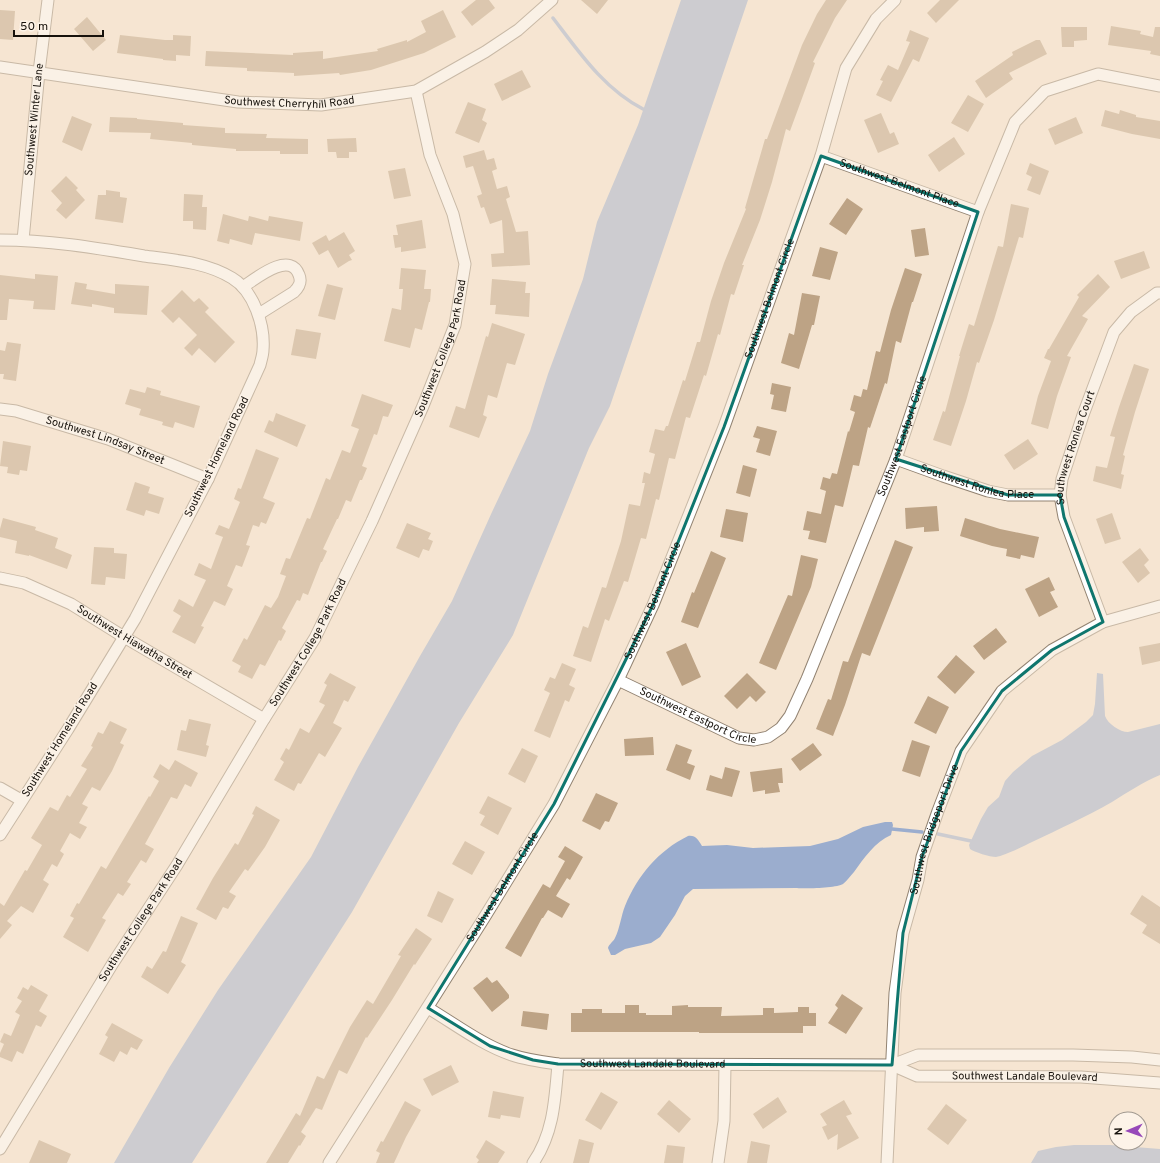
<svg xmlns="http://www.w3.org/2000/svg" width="1160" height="1163" font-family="Overpass,sans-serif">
<rect width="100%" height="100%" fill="#f5e5d2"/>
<path fill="#9badce" d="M681 0H748L610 406 589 448 513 635 459 723 352 912 192 1163H114L169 1068 218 990 311 857 358 767 420 656 452 601 492 512 530 431 548 374 583 279 597 222 638 125Z
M1097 673 1103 674 1105 716C1108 724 1120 732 1128 732L1160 724V775C1143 782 1128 792 1112 802 1086 817 1059 829 1032 842 1024 846 1004 856 996 857 990 857 974 852 970 849L969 845 981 819 988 807 999 797 1005 781 1013 772 1032 756 1062 740 1086 722 1093 715 1095 704Z
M885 822H892L893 825 891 835C875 842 864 858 854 872 851 875 847 881 843 884 837 888 805 889 797 888L693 889 685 896 675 915 660 937 651 943 625 949 615 955H611L608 948C609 944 613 942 615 938 620 928 621 916 625 906 638 875 658 851 688 836 696 835 698 840 702 846L727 845 753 848 810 846 838 839 863 827Z
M1074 1145H1110L1160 1149V1163H1031L1038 1151 1056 1147Z"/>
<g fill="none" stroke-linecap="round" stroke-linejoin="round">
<path stroke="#9badce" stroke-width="3.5" d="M553 18C579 52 604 89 643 109
M892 829 922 832
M938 834 971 841"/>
</g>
<path fill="#bda385" d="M476 0H489L495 8 472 26 461 12Z
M581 0H608L597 14Z
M826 0H847L835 18 813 62 815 63 790 131 786 129 772 182 760 220 742 265H744L734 295 731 294 720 335 718 334 706 376 704 375 690 418 686 417 675 459 669 458 659 500 656 499 646 539 641 538 628 582 624 581 609 621 605 619 591 662 573 656 583 626 588 628 602 587 606 588 621 541 629 504 640 506 645 483H642L644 472 650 474 655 454 649 452 655 429 664 431 666 426H668L683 380 685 381 697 342H700L711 301 724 263 746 209 745 208 765 139H767L802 45 817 14Z
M940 0H959L936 23 927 13Z
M0 10 15 11 13 40 0 39Z
M443 10 456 37 424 53 371 70 340 75 339 73 294 76V73L247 71V68L205 66 206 51 293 55V53L323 51V59L378 51 377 49 407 40V42L426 32 421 21Z
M87 17 106 40 93 51 74 29Z
M1111 26 1141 31 1140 34 1153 37 1155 27H1160V56L1150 54 1151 51 1108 45Z
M1061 27H1087V40L1074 41V47H1062Z
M910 30 929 38 919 62 913 59 891 102 876 95 883 81 880 80 888 65 898 70 910 42 906 41Z
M120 35 165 40H173V35L191 36 190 56 176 55V61L163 60V59L117 53Z
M1036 40H1040L1047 54 1009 73 1013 79 986 98 975 81 1013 55 1012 52Z
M522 70 531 87 502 101 494 84Z
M968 95 984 104 968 132 951 123Z
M468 102 486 109 482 120 487 123 479 143 455 133Z
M1105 110 1119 114 1120 110 1136 115V117L1160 121V139L1132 134 1101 126Z
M881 113 890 134 894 132 899 144 878 153 864 120Z
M72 116 92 124 82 151 62 142Z
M110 117 137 118V119L183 123V125L225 128V133L267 134 266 138 308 139V154H280V151H236V149L192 145V143L150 139 151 133 109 132Z
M1076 117 1083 133 1055 145 1048 129Z
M954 137 965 154 939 172 928 155Z
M356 138 357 152H349V158H337L336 152H328L327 139Z
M484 150 487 160 494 158 497 169 492 171 497 189 507 186 510 197 506 199 516 232 528 231 530 265 492 267 491 254 504 253 502 220 490 224 484 207 481 208 477 196 482 194 473 166 466 168 463 156Z
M1030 163 1049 171 1040 195 1027 190 1032 177 1026 174Z
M405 168 411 196 394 199 388 171Z
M66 176 78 188 76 190 85 200 66 219 56 210 62 203 51 191Z
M106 190 120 192V197L127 198 123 223 95 219 98 195H106Z
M184 194 203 195 202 207H207L206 230 193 229V221H183Z
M847 198 863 209 846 235 829 224Z
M1011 204 1029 208 1023 238 1019 237 994 320 979 363 977 362 966 401 951 446 933 440 943 411 945 412 960 356H959L969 324 974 326 998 246 1003 247Z
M223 214 248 221 249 216 268 221 269 216 303 222 300 241 255 233 252 245 230 239 229 244 217 241Z
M422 220 426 248 401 252V247L395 248 393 235H398L396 225Z
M925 228 929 255 915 257 911 230Z
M344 232 355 251 349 255 352 260 349 261 338 268 328 250 319 255 312 243 326 235 329 241Z
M820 247 838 252 830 280 812 276Z
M1144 251 1150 268 1121 279 1114 261Z
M401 268 426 270 424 289H431L430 302H429L422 330 415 328 410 348 384 341 392 308 401 310 403 289H399Z
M905 268 922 274 913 302H912L901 343 896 341 887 384 885 383 870 428 868 427 859 466 853 465 843 507 835 505 826 543 808 539 810 531 803 530 807 511 821 514 826 491 820 489 823 477 830 479 832 473 837 474 848 431 849 432 855 412 850 410 854 395 861 397 863 389 867 390 876 351 880 352 891 310Z
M35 274 58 276 55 310 33 309 34 301 9 299 7 320H0V275L35 279Z
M1098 274 1110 287 1082 316 1088 319 1067 356 1071 357 1057 396 1048 429 1031 424 1038 396 1051 361 1044 358 1048 349H1049L1079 297 1077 295Z
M492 279 526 282 525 293H530L529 317 495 314 496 305H490Z
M75 282 87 284 86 289 115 294V284L149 286 147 315 114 313V308L92 304V307L71 304Z
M327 284 343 288 335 320 318 316Z
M182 290 194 302 199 298 209 308 205 312 235 342 215 363 199 348 192 356 184 348 197 335 179 317 173 323 161 311Z
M802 293 820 296 814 325H812L799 369 781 363 789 333 794 335Z
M492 323 525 334 515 365 507 363 497 398 488 395 483 415 487 417 479 438 449 427 456 406 465 409 486 336 488 337Z
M296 329 321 333 316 359 291 355Z
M7 342 21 344 16 381 3 379 4 374H0V350L5 351Z
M1134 364 1149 369 1135 412 1123 455 1125 456 1121 474 1124 475 1121 489 1093 481 1096 466 1107 468 1115 437 1110 436 1119 407Z
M772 383 791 387 786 412 771 409 774 395 770 394Z
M147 387 161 391 160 395 200 406 194 428 175 422 173 428 162 425 163 422 139 415 141 409 125 404 130 389 145 393Z
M362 394 393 405 388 417 383 416 377 435 374 434 362 466 367 468 362 480H360L351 502 346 500 338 519H337L323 549 327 551 322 562H321L308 595 303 593 300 601 297 600 282 628 286 631 281 641 279 640 265 666 260 664 252 679 238 672 241 666 232 661 244 638 247 640 265 605 271 608 278 597 286 576 280 574 286 558 290 559 307 518 310 519 326 478 330 480 342 450 350 453 359 429 351 426Z
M276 413 306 425 297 447 264 432 269 420 273 422Z
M757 426 777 431 770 456 756 452 760 439 753 437Z
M1028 439 1038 454 1014 470 1004 455Z
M3 441 31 446 27 471 20 470 19 475 7 473 8 467 0 466Z
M256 449 279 458 263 498 275 503 266 524 261 522 259 527 253 525 246 545 250 546 242 567 236 565 227 586 233 589 225 606 214 601 201 626 204 627 195 644 172 632 181 616 173 611 179 599 193 607 206 580 194 575 199 563 211 569 223 537 215 534 219 525 229 529 240 502 234 499 238 488 241 489Z
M743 465 757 469 750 497 736 493Z
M135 482 150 487 148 493 164 498 159 514 146 510 144 516 126 510Z
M937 506 939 531 924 532V527L906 529 905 508Z
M726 509 748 513 743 542 720 537Z
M1112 513 1121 539 1105 544 1096 519Z
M3 518 36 527 35 530 58 538 55 548 72 555 67 569 29 555V556L15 553 17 541 0 537V529Z
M965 518 1000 529 1039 537 1034 558 1021 555 1020 559 1006 556 1007 549 992 546 960 536Z
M407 523 431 533 428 539 433 541 429 551 423 549 419 558 396 548Z
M895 540 913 547 870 656 862 653 845 705 833 736 816 729 828 699 831 700 843 661 848 662Z
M94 547 114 548V553L127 554 125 579 106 577 105 585 91 584Z
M1140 548 1149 560 1144 565 1150 573 1138 583 1122 562Z
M711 551 726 558 698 628 681 622 692 592 694 593Z
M801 555 818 559 811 587 776 670 759 663 788 595 792 596Z
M1049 577 1055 590 1050 592 1058 607 1039 617 1025 589Z
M996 628 1007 642 984 660 973 646Z
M686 643 701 677 682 686 666 652Z
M1160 643V661L1142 665 1139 647Z
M956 655 975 672 955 694 937 677Z
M562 663 576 669 569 685 575 688 569 702 565 700 550 738 534 731 550 693 544 690 550 677 555 679Z
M330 673 356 687 348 702 344 700 333 723 342 728 325 757 319 753 301 784 298 783 294 791 274 780 284 762 280 759 286 748 289 750 300 728 309 733 325 705 319 702 327 685 324 683Z
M747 673 766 692 756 702 750 696 737 709 724 696Z
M928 696 949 707 936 734 914 723Z
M189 719 211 724 206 745 209 746 206 757 177 750 181 730 186 731Z
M110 721 127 729 120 743 124 745 112 771 100 791 92 787 82 804 88 807 79 823 87 827 80 839 70 833 60 851 64 854 57 867 52 864 43 880 49 884 33 913 21 906 7 921 12 925 0 939V903L4 906 25 870 27 871 42 845 31 838 50 807 58 811 67 795 70 797 87 769 81 766 93 747 91 746 98 732 103 734Z
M653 737 654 755 625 756 624 739Z
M912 740 930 746 920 777 902 771Z
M813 743 822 755 800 771 791 759Z
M676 744 692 750 687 763 695 766 690 780 666 770Z
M522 748 538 756 525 783 508 774Z
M175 760 198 773 191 787 185 784 177 799 171 797 145 844 154 849 146 863 141 860 127 882 131 884 123 896 118 893 102 918 106 920 88 952 63 937 74 918 70 916 77 903 79 904 101 866 106 869 149 796 150 797 159 781 153 777 160 764 169 770Z
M725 767 740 771 732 797 706 790 710 775 722 779Z
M782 768 783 783H778L780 792 765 794V790L753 792 750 772Z
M596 793 618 803 609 822 605 821 600 830 582 821Z
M488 796 512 808 498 835 480 825 485 816 479 813Z
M256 806 280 820 265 847 248 871 245 869 229 892 236 896 228 909 223 907 216 920 196 909 213 878 235 843 238 845 254 815 252 814Z
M465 841 485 852 472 875 452 864Z
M565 846 583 857 570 880 567 878 556 896 570 904 562 918 548 910 543 918H542L521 957 505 948 543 884 550 888 565 861 558 857Z
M438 891 454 899 442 923 427 916Z
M1142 895 1160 907V944L1142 933 1147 925 1130 914Z
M181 916 198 923 181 962 186 965 168 994 141 977 147 966 152 969 163 951 166 952Z
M416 928 432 939 415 965 414 964 392 1000 367 1038 366 1037 347 1074 339 1070 322 1110 316 1108 301 1132 306 1136 300 1146 299 1145 288 1163H266L296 1113 300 1116 317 1076 324 1079 350 1027 367 1000 373 1004 401 956 398 955Z
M487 977 492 983 497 980 509 995V998L492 1012 473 988Z
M31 985 48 995 39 1011 47 1016 41 1027 36 1025 23 1054 17 1051 12 1062 0 1057V1053L4 1044 0 1042 4 1033 11 1036 20 1015 15 1012 22 1001 17 998 23 987 28 990Z
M842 994 863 1008 846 1034 828 1023 838 1008 835 1005Z
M625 1005H639V1013H646V1015H672V1006L688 1005V1007H722L721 1016 763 1015V1008H774V1013L798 1012V1007H809V1013H816V1026H803V1033H699V1032H571V1013H582V1009H602V1013H625Z
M523 1011 549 1014 547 1030 521 1026Z
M112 1023 143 1040 137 1050 131 1047 127 1055 120 1051 114 1062 99 1054 108 1037 105 1035Z
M451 1065 459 1082 432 1096 423 1079Z
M493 1091 524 1097 520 1118 501 1115 500 1119 488 1117Z
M601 1092 618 1102 601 1130 585 1120Z
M778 1097 787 1112 763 1129 753 1114Z
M669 1100 691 1119 679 1133 657 1114Z
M844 1100 852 1114 846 1116 859 1138 837 1150 838 1134 828 1140 822 1127 827 1125 820 1114Z
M405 1101 421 1110 406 1137 394 1163H376L380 1153 376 1151 381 1141 383 1142Z
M946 1104 967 1120 948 1145 927 1129Z
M579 1139 594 1143 589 1163H573Z
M39 1140 71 1154 67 1163H29Z
M486 1140 505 1152 498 1163H477L479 1160 476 1157Z
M751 1141 770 1145 767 1163H747Z
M667 1145 685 1147 683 1163H664Z"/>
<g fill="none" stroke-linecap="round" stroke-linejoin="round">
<defs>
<g id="minor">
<path id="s1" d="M0 67 238 102 321 105 416 91 485 52 518 30 552 0"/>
<path id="s2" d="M821 156 978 212"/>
<path d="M0 240C49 240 96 248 144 256 174 260 206 262 232 278 254 291 265 326 263 350 263 355 261 360 260 365L208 479 135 619 68 729 0 835"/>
<path id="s3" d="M23 240 39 72 48 0"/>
<path d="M243 287C255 279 290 250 299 275 302 282 299 287 294 292L259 314"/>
<path id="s4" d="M0 409 16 411 108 439 208 479"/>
<path id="s5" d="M896 459 943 476 988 491 1008 495H1060"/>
<path id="s6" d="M0 578 24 583 71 604 124 637 264 719"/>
<path id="s7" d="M1103 622 1064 517 1060 495 1062 479 1083 415 1114 332 1131 312 1157 293H1160"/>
<path id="s8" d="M618 680 739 738 754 740 768 737 781 728 790 716 807 679 896 459 978 212 1015 122 1045 91 1098 74 1160 86"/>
<path d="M0 788 21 800"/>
<path id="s9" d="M428 1008C455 1024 482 1045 512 1055 527 1060 543 1062 558 1064L892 1065 918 1055H1073L1132 1057 1160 1060"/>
<path id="s10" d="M892 1065 917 1076 1081 1077 1160 1083"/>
<path id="s11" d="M0 1149 113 963 177 865 264 719 315 638 372 521 423 406 455 325 465 264 453 214 430 155 416 91"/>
<path id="s12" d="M329 1163 484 918 554 804 618 680 653 605 724 427 821 156 846 68 876 19 895 0"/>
<path d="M533 1163C554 1133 555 1098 558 1064"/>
<path d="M718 1163 724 1121 725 1065"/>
<path id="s13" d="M887 1163 895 993 903 933 918 880 922 857 938 811 961 751 1002 691 1052 650 1103 622 1160 606"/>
</g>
</defs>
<use href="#minor" stroke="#928372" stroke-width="13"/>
<use href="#minor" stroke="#fff" stroke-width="11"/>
</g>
<path d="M0 0H1160V1163H0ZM821 156 978 212 896 459 1008 495H1060L1064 517 1103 622 1052 650 1002 691 961 751 922 857 903 933 892 1065 558 1064 533 1060 490 1046 428 1008 554 804 653 605 724 427Z" fill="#f5e5d2" fill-opacity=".55" fill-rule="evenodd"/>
<path fill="none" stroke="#0f766e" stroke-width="3" stroke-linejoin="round" d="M821 156 978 212 896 459 1008 495H1060L1064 517 1103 622 1052 650 1002 691 961 751 922 857 903 933 892 1065 558 1064 533 1060 490 1046 428 1008 554 804 653 605 724 427Z"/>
<g text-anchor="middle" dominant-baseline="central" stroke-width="3" stroke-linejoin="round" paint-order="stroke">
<g font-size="11" fill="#17120c" stroke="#fdf3e8">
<text stroke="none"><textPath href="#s1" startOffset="292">Southwest Cherryhill Road</textPath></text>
<text stroke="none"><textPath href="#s3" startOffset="121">Southwest Winter Lane</textPath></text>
<text stroke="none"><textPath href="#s2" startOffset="83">Southwest Belmont Place</textPath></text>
<text stroke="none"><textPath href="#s12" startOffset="974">Southwest Belmont Circle</textPath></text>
<text stroke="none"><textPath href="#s11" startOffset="917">Southwest College Park Road</textPath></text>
<text stroke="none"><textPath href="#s8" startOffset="496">Southwest Eastport Circle</textPath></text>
<text stroke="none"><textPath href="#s4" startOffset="110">Southwest Lindsay Street</textPath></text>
<text stroke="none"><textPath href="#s7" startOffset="184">Southwest Ronlea Court</textPath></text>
<text transform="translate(217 457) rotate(-64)">Southwest Homeland Road</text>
<text stroke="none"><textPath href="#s5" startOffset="85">Southwest Ronlea Place</textPath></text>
<text stroke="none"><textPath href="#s12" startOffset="650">Southwest Belmont Circle</textPath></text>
<text stroke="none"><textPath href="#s6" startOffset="150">Southwest Hiawatha Street</textPath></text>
<text stroke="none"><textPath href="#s11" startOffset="593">Southwest College Park Road</textPath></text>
<text stroke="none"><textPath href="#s8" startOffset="88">Southwest Eastport Circle</textPath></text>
<text transform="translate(60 740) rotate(-58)">Southwest Homeland Road</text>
<text stroke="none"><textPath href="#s13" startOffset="339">Southwest Bridgeport Drive</textPath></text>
<text stroke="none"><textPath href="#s12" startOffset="326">Southwest Belmont Circle</textPath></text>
<text stroke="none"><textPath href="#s11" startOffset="269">Southwest College Park Road</textPath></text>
<text stroke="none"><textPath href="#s9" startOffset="238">Southwest Landale Boulevard</textPath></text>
<text stroke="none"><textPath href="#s10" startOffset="135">Southwest Landale Boulevard</textPath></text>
</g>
</g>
<g transform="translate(1128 1131) rotate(268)"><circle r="19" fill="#fdf3e8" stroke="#a19990"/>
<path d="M0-3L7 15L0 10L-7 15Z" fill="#9748b9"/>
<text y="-6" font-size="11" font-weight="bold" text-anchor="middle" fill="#17120c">N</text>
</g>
<path d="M14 30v6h89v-6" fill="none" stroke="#17120c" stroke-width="2"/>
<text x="20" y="30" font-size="12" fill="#17120c" stroke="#fdf3e8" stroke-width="3" paint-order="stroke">50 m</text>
</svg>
